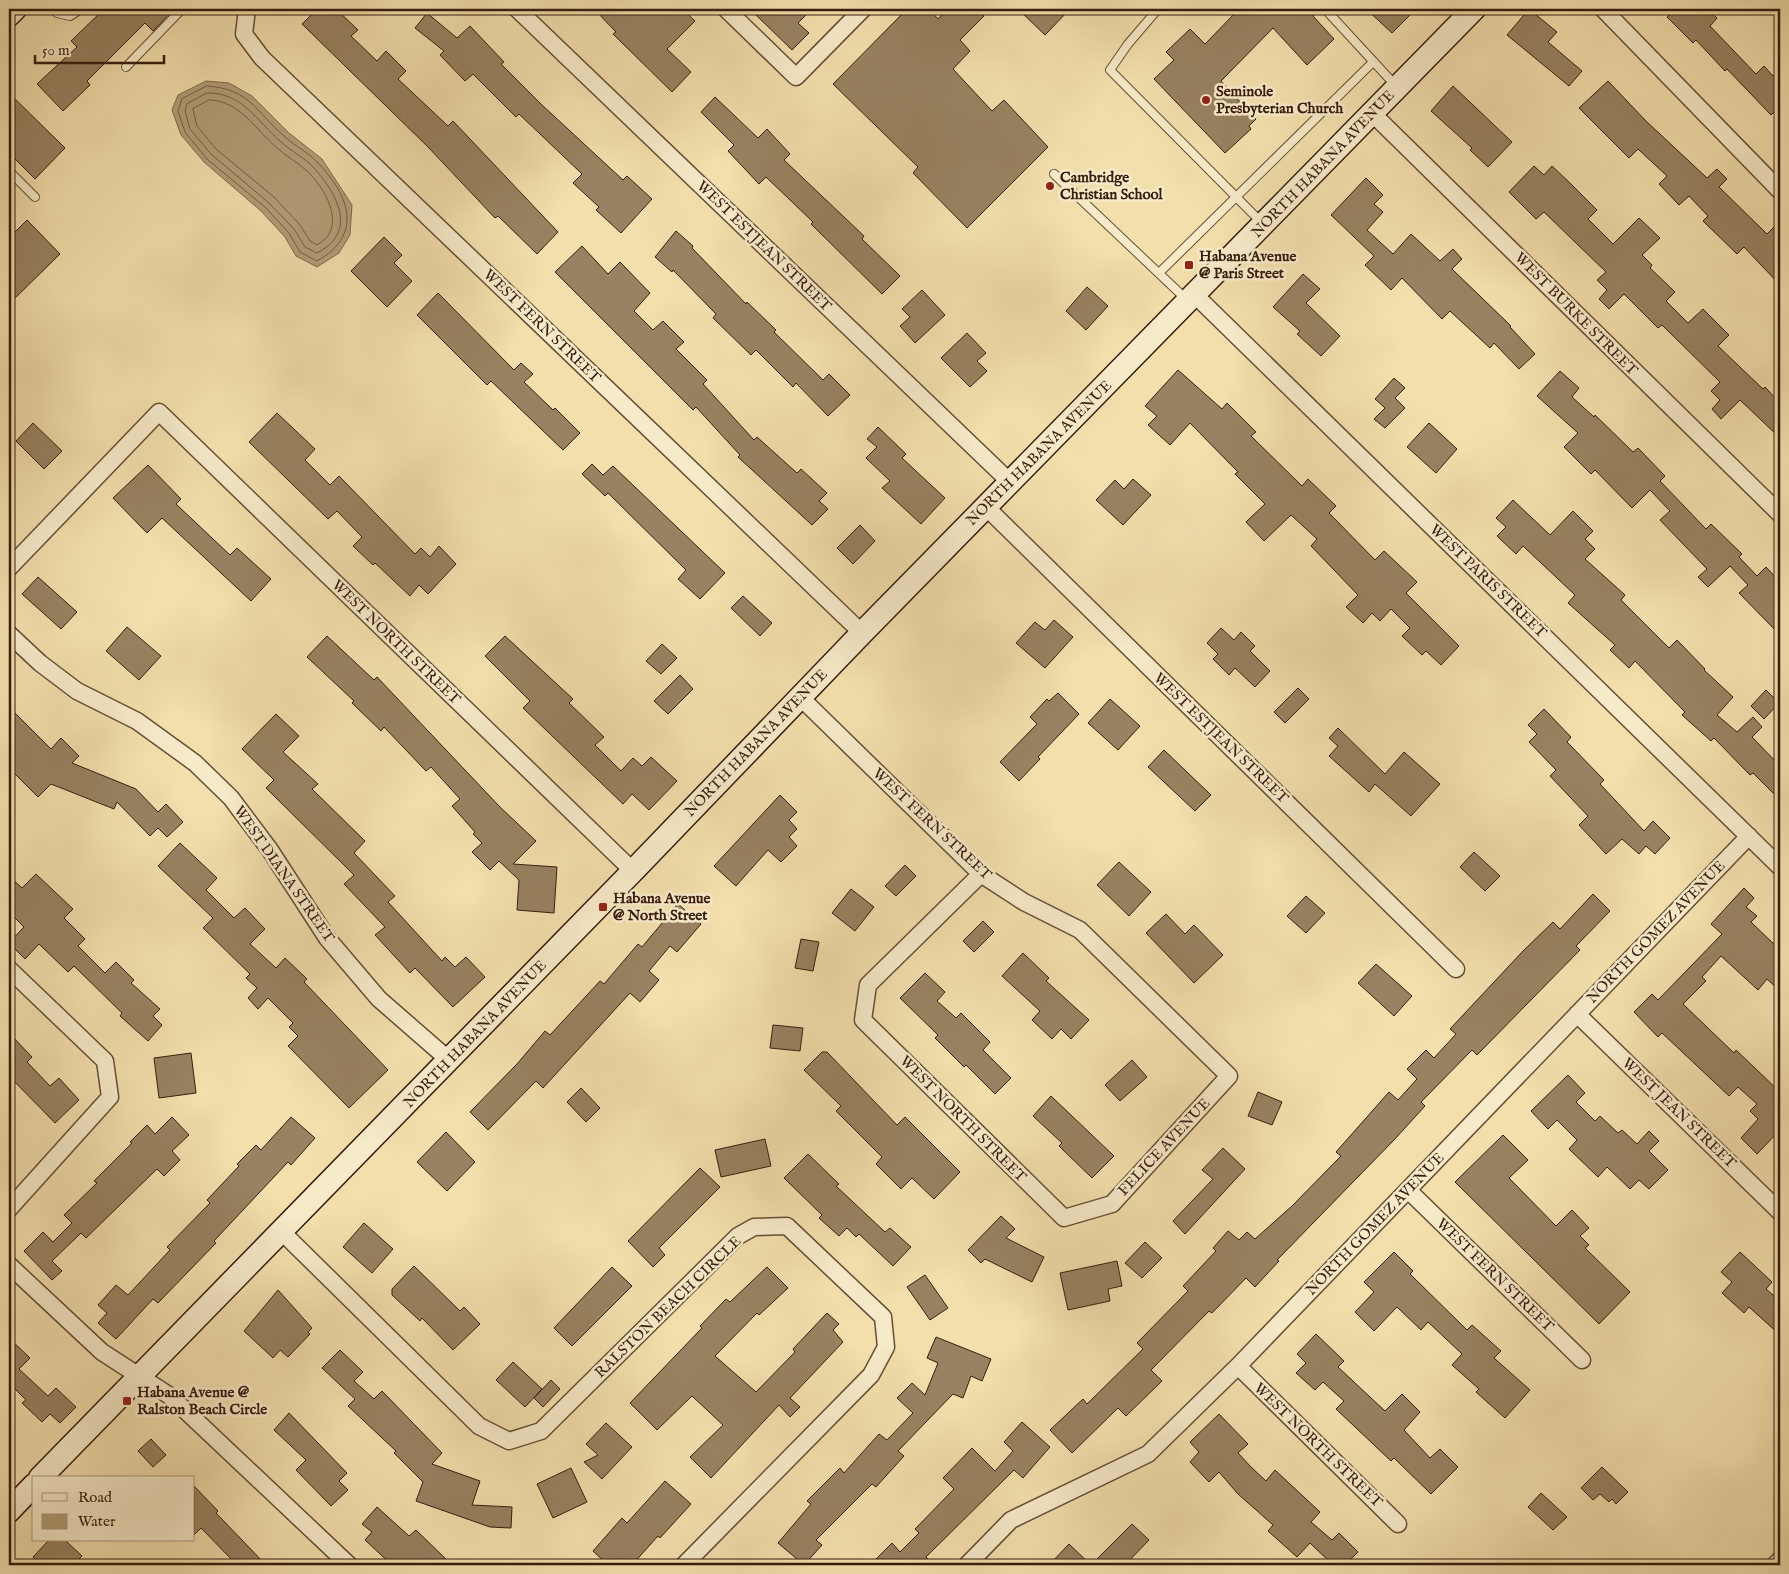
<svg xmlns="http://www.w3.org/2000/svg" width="1789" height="1574" font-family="'IM FELL English',serif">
<rect width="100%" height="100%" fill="#f2dfac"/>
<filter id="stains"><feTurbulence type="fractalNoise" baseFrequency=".004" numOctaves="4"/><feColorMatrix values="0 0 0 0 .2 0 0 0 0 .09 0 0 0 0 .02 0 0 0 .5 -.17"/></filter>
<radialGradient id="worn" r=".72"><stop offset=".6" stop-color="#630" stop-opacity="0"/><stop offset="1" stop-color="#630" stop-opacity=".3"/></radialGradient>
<path fill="#b29d77" stroke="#816a4d" d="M206 81 229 83 252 96 289 133 322 159 352 205 350 235 339 253 317 267 296 256 285 237 261 211 204 162 181 135 172 110 178 95Z"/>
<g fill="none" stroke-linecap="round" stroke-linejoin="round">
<path stroke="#745d43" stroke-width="1" d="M207 86C250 89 255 111 285 137 295 146 309 153 318 163 349 195 364 235 317 261L300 252 289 233 265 207 207 159 185 132 178 111 182 99Z
M207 93C242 92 257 121 281 142 291 151 305 158 314 168 338 195 358 232 317 253L305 247 294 229 269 203 211 154 190 129 185 111 187 104Z
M209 100C239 100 255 129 276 147 286 156 297 162 307 171 326 189 348 228 317 245L310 241 300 225 274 197 216 149 197 126 193 109Z"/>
</g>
<path fill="#988261" stroke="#371d0f" d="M104 9H174L153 31 145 23 87 81 90 85 63 111 37 84 77 47 71 41Z
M317 9H336L358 30 351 36 377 61 386 51 406 71 398 79 448 126 453 121 558 232 537 254 498 216 495 218 428 147 302 24Z
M594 9H682L695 21 667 49 691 72 672 92 613 34 616 32Z
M762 9H812L798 23 809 33 792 50 756 15Z
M907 9H929L938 19 947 9H976L984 16 960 40 970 51 953 69 992 111 1004 100 1048 147 967 228 913 173 918 167 833 84Z
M1018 9H1070L1045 35Z
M1239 9H1320L1313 16 1334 39 1307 65 1273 28 1221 81 1256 119 1249 126 1251 129 1225 153 1154 79 1174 60 1166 52 1190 29 1205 44Z
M1366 9H1416L1392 33Z
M1529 9 1557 32 1548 42 1582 71 1569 86 1507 35Z
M1675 9H1707L1717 18 1710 26 1756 74 1764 66 1773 76 1780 69V106L1771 115 1727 69 1725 71 1696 40 1693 43 1667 17Z
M427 13 457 38 470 26 504 62 501 64 542 105 623 180 627 176 652 199 621 233 596 210 599 207 573 183 582 174 519 114 516 117 473 74 465 81 440 55 444 51 415 28Z
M1608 81 1646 121 1707 178 1717 169 1727 179 1719 187 1767 234 1780 221V285L1744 247 1737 254 1703 221 1708 216 1689 196 1679 205 1659 184 1667 176 1638 149 1629 158 1579 108Z
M1453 86 1512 142 1488 167 1470 150 1472 148 1431 111Z
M9 93 65 148 35 179 9 153Z
M715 97 758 138 767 129 790 154 784 160 864 236 862 239 900 276 882 294 811 224 813 222 766 177 759 184 728 151 734 145 701 112Z
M1534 166 1544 175 1552 166 1571 184 1597 210 1588 219 1613 244 1639 218 1660 238 1642 255 1652 265 1650 268 1675 292 1666 301 1688 323 1703 309 1729 335 1718 346 1763 389 1765 387 1780 403V438L1740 400 1721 419 1712 409 1720 400 1711 391 1720 382 1662 325 1658 328 1624 294 1609 309 1599 299 1607 290 1597 280 1606 272 1544 212 1536 219 1509 192Z
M1366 178 1383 195 1374 204 1383 212 1367 230 1393 254 1411 234 1440 261 1453 249 1462 259 1452 269 1511 326 1510 327 1535 354 1519 369 1494 343 1490 348 1450 311 1442 319 1402 278 1391 290 1365 265 1374 256 1331 215Z
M27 220 60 254 9 304V238Z
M676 231 693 246 692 248 746 304 747 302 776 330 774 332 823 380 829 374 850 395 828 416 796 383 793 387 756 350 751 355 713 318 716 314 673 270 672 272 655 257Z
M384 237 402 255 394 263 412 281 387 307 351 271Z
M582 246 608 274 620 262 650 293 634 311 653 330 663 321 684 342 676 349 707 380 703 384 754 440 757 437 797 473 801 469 827 493 819 501 828 509 812 525 738 457 740 455 696 407 693 410 555 272Z
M1303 274 1320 289 1306 303 1340 336 1321 356 1297 334 1300 331 1273 307Z
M1087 287 1108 306 1086 330 1066 311Z
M922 290 945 315 915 343 900 326 910 317 902 309Z
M438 293 514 370 521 363 533 374 524 382 553 410 555 408 580 433 563 450 491 381 487 385 417 315Z
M967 333 986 353 977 361 987 371 970 387 941 358Z
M1178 370 1222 409 1227 403 1256 432 1251 436 1302 486 1308 479 1336 506 1329 513 1375 560 1384 551 1417 582 1406 593 1459 646 1441 665 1426 651 1422 655 1402 636 1410 628 1391 609 1380 621 1372 613 1363 623 1346 607 1358 595 1311 546 1317 539 1291 515 1264 541 1246 522 1265 504 1235 474 1238 472 1190 423 1170 445 1148 425 1157 416 1145 406Z
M1560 371 1579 388 1572 397 1594 417 1595 415 1633 452 1638 448 1665 476 1660 481 1706 529 1711 524 1742 554 1739 557 1757 576 1766 567 1780 582V635L1739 593 1748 585 1730 566 1708 587 1698 577 1707 569 1660 520 1670 511 1650 490 1632 508 1595 470 1591 474 1564 447 1578 433 1537 396Z
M1394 378 1405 388 1395 398 1405 408 1385 428 1374 419 1385 408 1375 399Z
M277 413 315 449 305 460 330 485 339 476 415 554 421 548 430 557 439 546 456 564 428 594 419 585 410 596 375 563 373 565 353 546 362 537 337 511 328 519 249 442Z
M33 423 62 451 44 469 16 441Z
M1429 423 1457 449 1436 473 1407 447Z
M878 427 906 454 902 458 945 498 921 524 882 488 890 481 866 458 877 447 867 439Z
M592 464 603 475 613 466 725 573 700 599 678 579 686 570 608 493 605 496 582 474Z
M148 465 181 499 176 504 230 555 237 548 271 579 251 601 162 518 147 533 113 498Z
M1133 479 1151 495 1123 525 1096 500 1115 480 1124 489Z
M1513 500 1550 535 1573 511 1593 531 1585 539 1595 549 1585 559 1625 595 1621 600 1669 648 1677 640 1705 669 1704 670 1733 697 1717 715 1737 732 1753 717 1762 727 1752 737 1780 766V800L1753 773 1750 775 1714 738 1711 741 1682 715 1685 712 1635 661 1629 668 1610 650 1615 645 1568 603 1575 595 1523 546 1516 554 1497 536 1506 527 1496 518Z
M860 525 875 541 853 564 837 548Z
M38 577 77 612 61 629 22 594Z
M743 596 772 623 760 636 731 608Z
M1054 620 1073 637 1045 668 1016 643 1035 622 1045 630Z
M127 627 161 656 139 680 106 651Z
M1221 628 1234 640 1241 632 1255 646 1250 651 1270 671 1255 687 1235 668 1229 675 1213 659 1218 654 1207 643Z
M327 636 374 680 377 677 500 807 536 841 513 864 557 867 554 913 517 910 519 880 499 861 490 870 472 852 482 843 473 834 475 832 452 806 460 799 431 767 426 771 384 727 381 731 352 703 354 701 307 657Z
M505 636 573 699 569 703 604 737 595 745 621 771 633 758 642 766 651 757 677 781 649 810 632 794 623 804 523 708 530 701 485 656Z
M662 644 677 658 661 674 646 661Z
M680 675 693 689 668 714 654 701Z
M1298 688 1309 699 1285 723 1274 712Z
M1766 690 1779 703 1764 719 1751 706Z
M1058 693 1079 714 1038 757 1040 759 1019 781 1000 762 1037 724 1030 717 1047 699 1049 701Z
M1110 699 1140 726 1118 750 1088 723Z
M9 707 51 749 61 738 79 756 72 763 136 789 158 812 166 804 183 822 167 837 158 828 150 836 117 802 114 809 51 784 38 797 9 768Z
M1544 709 1571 737 1567 742 1604 780 1600 784 1644 831 1653 821 1670 838 1655 854 1646 846 1639 854 1622 839 1606 854 1579 825 1588 816 1550 776 1556 770 1529 742 1537 734 1528 725Z
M276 714 299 736 283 752 318 784 312 789 365 841 354 853 395 896 388 902 442 961 445 957 455 967 466 957 485 977 453 1007 415 968 410 973 375 935 385 927 344 884 354 875 266 788 274 780 242 749Z
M1338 728 1385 774 1404 752 1440 784 1411 816 1375 784 1369 792 1329 756 1338 746 1329 738Z
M1164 750 1211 795 1195 811 1148 767Z
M780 795 797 812 789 820 797 829 789 837 797 846 781 862 768 850 736 886 714 866Z
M180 843 217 878 206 890 234 918 245 908 265 929 250 944 276 968 285 958 307 979 304 982 388 1070 349 1108 288 1046 298 1036 289 1027 293 1023 268 998 258 1009 248 998 257 988 246 978 250 974 203 928 213 918 158 866Z
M1474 852 1500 876 1485 891 1460 867Z
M1119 862 1151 892 1129 916 1097 885Z
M905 865 916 876 896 896 885 886Z
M36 874 73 909 64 918 85 939 78 946 105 973 116 962 134 980 131 983 160 1009 153 1016 162 1025 148 1041 120 1016 122 1013 74 966 68 972 39 944 25 959 9 943 24 927 9 912V876L22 888Z
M1744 888 1754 898 1746 907 1757 916 1751 922 1780 950V991L1767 979 1758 990 1721 956 1702 977 1706 981 1683 1004 1734 1053 1736 1050 1780 1092V1130L1757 1154 1741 1138 1758 1119 1750 1111 1757 1104 1738 1087 1729 1096 1662 1033 1658 1037 1634 1012 1652 994 1658 1000 1722 934 1711 924Z
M851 889 874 907 855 931 832 913Z
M1593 894 1610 911 1576 946 1580 950 1477 1055 1472 1050 1421 1102 1425 1106 1394 1140 1277 1260 1279 1261 1255 1287 1246 1278 1212 1313 1209 1311 1151 1370 1162 1381 1126 1416 1118 1408 1072 1453 1050 1430 1083 1399 1087 1404 1143 1349 1137 1343 1188 1291 1183 1286 1216 1251 1213 1248 1228 1231 1239 1240 1247 1232 1255 1239 1292 1206 1341 1156 1336 1152 1389 1092 1398 1100 1417 1079 1407 1069 1426 1050 1434 1058 1456 1034 1450 1029 1523 951 1553 922 1560 929Z
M1306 896 1325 913 1306 933 1287 916Z
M678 904 701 924 677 952 670 946 649 971 659 980 640 1002 630 993 543 1088 536 1081 488 1130 470 1112 517 1064 545 1031 550 1035 600 981 604 984 638 944 642 947Z
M1166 914 1185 934 1194 925 1223 955 1194 983 1146 933Z
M983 921 994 932 974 952 963 941Z
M801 939 819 942 813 971 795 968Z
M1023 953 1049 978 1046 981 1089 1020 1071 1039 1061 1029 1052 1039 1032 1020 1040 1011 1002 976Z
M1376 964 1412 996 1394 1016 1358 983Z
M925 973 945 992 937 1001 956 1018 961 1013 990 1042 983 1050 1011 1078 995 1094 966 1065 964 1067 935 1038 938 1035 900 998Z
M773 1025 803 1028 800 1051 770 1048Z
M9 1033 32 1057 27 1062 50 1086 59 1078 79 1100 55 1123 9 1076Z
M822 1052H827L897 1125 905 1117 960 1172 934 1199 912 1178 901 1189 876 1164 882 1157 836 1111 841 1106 804 1070Z
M191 1053 196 1093 159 1098 154 1058Z
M1132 1060 1147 1077 1120 1101 1105 1085Z
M1568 1075 1585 1093 1576 1102 1595 1121 1600 1116 1618 1133 1622 1130 1637 1144 1649 1131 1659 1141 1649 1151 1668 1170 1649 1189 1639 1180 1630 1189 1607 1167 1598 1177 1569 1149 1577 1140 1557 1120 1548 1129 1531 1111Z
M581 1088 600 1108 586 1122 567 1102Z
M1258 1092 1282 1102 1272 1125 1248 1116Z
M1051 1096 1114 1156 1092 1178 1059 1146 1062 1143 1033 1116Z
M172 1117 189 1135 172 1151 180 1160 164 1176 157 1169 86 1238 81 1233 52 1261 62 1271 52 1280 24 1251 43 1232 53 1242 72 1223 64 1215 97 1183 94 1181 132 1143 130 1142 147 1125 155 1134Z
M291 1117 315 1138 291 1165 288 1162 214 1241 216 1243 158 1303 153 1299 116 1339 98 1323 107 1313 98 1305 116 1285 128 1295 170 1250 167 1247 210 1203 207 1200 239 1166 237 1164 256 1145 261 1150Z
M446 1132 475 1162 447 1191 417 1162Z
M1503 1135 1528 1160 1509 1178 1556 1226 1572 1210 1589 1228 1580 1236 1589 1245 1585 1248 1630 1292 1599 1324 1455 1182Z
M765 1139 771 1166 721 1177 715 1150Z
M1223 1148 1245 1169 1185 1234 1173 1221 1213 1179 1202 1170Z
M808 1154 839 1184 836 1186 885 1232 890 1228 911 1247 893 1266 859 1234 856 1237 847 1228 839 1236 819 1218 822 1215 784 1178Z
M700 1168 720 1187 659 1248 665 1255 653 1267 628 1241Z
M1001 1216 1015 1229 1006 1238 1044 1257 1032 1282 985 1259 981 1263 968 1250Z
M364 1223 393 1249 372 1273 343 1247Z
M1145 1242 1162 1258 1142 1278 1125 1263Z
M1394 1252 1413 1271 1410 1274 1467 1330 1472 1325 1501 1351 1494 1358 1530 1390 1505 1418 1476 1392 1479 1389 1452 1365 1462 1354 1428 1322 1421 1330 1397 1307 1374 1331 1355 1312 1374 1292 1364 1282Z
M1740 1252 1772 1282 1766 1289 1780 1301V1335L1749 1307 1744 1313 1722 1293 1732 1282 1721 1272Z
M1117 1261 1122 1286 1108 1289 1110 1301 1068 1310 1060 1273Z
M414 1266 460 1311 464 1307 480 1324 453 1350 422 1318 420 1321 392 1295V1289Z
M612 1267 632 1286 572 1346 554 1328Z
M767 1267 788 1288 759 1315 757 1313 715 1356 756 1392 795 1352 793 1349 827 1313 839 1324 833 1330 843 1342 790 1398 800 1407 790 1417 779 1405 711 1478 690 1457 723 1425 692 1396 657 1430 630 1403 702 1328 700 1326 726 1299 730 1302Z
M925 1275 948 1308 930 1320 907 1287Z
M278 1290 312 1328 308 1332 310 1334 288 1357 280 1350 273 1358 244 1331Z
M1316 1334 1344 1361 1338 1367 1385 1411 1402 1394 1420 1412 1404 1430 1430 1458 1440 1449 1458 1467 1431 1494 1394 1458 1391 1461 1336 1409 1344 1401 1323 1382 1315 1390 1296 1373 1306 1363 1297 1354Z
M936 1337 991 1359 982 1381 971 1376 963 1398 953 1394 898 1451 904 1456 876 1487 872 1484 816 1540 822 1545 804 1565 778 1543 811 1504 807 1501 840 1468 844 1473 879 1434 887 1440 913 1413 897 1398 912 1383 925 1395 938 1363 927 1358Z
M9 1338 30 1358 19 1369 48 1396 56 1388 76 1407 60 1423 50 1414 42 1422 22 1403 26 1400 9 1383Z
M340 1350 363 1372 354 1381 374 1399 382 1391 442 1453 432 1464 480 1481 472 1505 512 1507 511 1528 490 1527 416 1501 423 1482 394 1453 396 1451 348 1406 355 1399 322 1368Z
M513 1362 542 1389 525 1407 496 1380Z
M551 1380 560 1389 543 1407 534 1398Z
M289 1413 347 1473 339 1481 348 1490 331 1506 296 1470 306 1460 274 1430Z
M1219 1414 1248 1444 1238 1453 1251 1467 1266 1481 1275 1470 1320 1512 1311 1522 1332 1540 1339 1533 1358 1552 1345 1565H1333L1310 1543 1297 1557 1268 1531 1273 1525 1238 1494 1219 1472 1209 1482 1190 1462 1199 1452 1190 1442Z
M1022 1422 1050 1447 1023 1478 1014 1470 926 1557 934 1565H870L892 1543 900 1552 919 1533 915 1529 954 1489 943 1478 972 1448 995 1471 1013 1451 1004 1442Z
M606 1423 632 1447 602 1479 584 1462 598 1455 586 1444Z
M151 1439 166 1455 153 1467 138 1451Z
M1602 1467 1628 1492 1616 1504 1612 1499 1609 1502 1600 1494 1593 1500 1581 1488Z
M571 1468 587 1502 553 1518 537 1484Z
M665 1481 691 1504 660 1538 658 1536 632 1565H608L593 1551 622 1518 627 1523Z
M194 1486 218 1511 216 1513 266 1565H237L201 1528 194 1535Z
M1541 1493 1567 1517 1553 1530 1528 1507Z
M377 1507 409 1536 416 1530 452 1565H392L365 1540 372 1532 362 1524Z
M1132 1524 1149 1540 1125 1565H1049L1069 1544 1091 1565Z
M49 1540H65L82 1556 73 1565H41L33 1557Z"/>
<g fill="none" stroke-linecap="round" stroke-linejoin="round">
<defs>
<path id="lane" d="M53 9 57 13 70 16 81 9
M1158 9 1128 44 1110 70 1262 223
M1325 9 1396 86
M126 67 182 9
M9 171 35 197
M1054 174 1187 300
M1159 273 1372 63"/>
<path id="street" d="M247 9 244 34 262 58 862 633
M517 9 1010 482
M726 9 796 77 863 9
M1603 9 1780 191
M1372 113 1780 514
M1195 295 1780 867
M986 507 1456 969
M9 568 159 412 633 871
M9 634 40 663 77 691 137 721 195 763 231 798 270 850 327 938 379 999 449 1060
M800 697 981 874 1024 902 1080 930 1229 1076 1112 1204 1064 1218 863 1020 868 985 981 874
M9 969 105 1061 110 1097 9 1209
M1577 1014 1780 1212
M1408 1190 1582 1360
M282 1232 479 1426 509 1441 541 1431 738 1236 754 1227 787 1226 883 1317 886 1347 871 1375 684 1565
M9 1265 102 1352 170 1396 349 1565
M1238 1366 1398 1524
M967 1565 1011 1520 1148 1454 1238 1366 1749 836
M1775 1565 1780 1560"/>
<path id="secondary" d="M9 15 15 9
M40 1478 633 871 862 633 1474 9
M9 1511 34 1485"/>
</defs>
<use href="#lane" stroke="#664e36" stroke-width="10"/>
<use href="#street" stroke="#664e36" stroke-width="19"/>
<use href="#secondary" stroke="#371d0f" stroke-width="25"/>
<use href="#lane" stroke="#f7eac9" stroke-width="8"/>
<use href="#street" stroke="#f7eac9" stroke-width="16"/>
<use href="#secondary" stroke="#f7eac9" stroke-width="22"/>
</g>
<g fill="#8f2418" stroke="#f7eac9" stroke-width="2">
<circle cx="1206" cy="100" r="5"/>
<circle cx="1050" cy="186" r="5"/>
<rect x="1184" y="260" width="10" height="10" rx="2.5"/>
<rect x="598" y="902" width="10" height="10" rx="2.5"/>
<rect x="122" y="1396" width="10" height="10" rx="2.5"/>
</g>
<g text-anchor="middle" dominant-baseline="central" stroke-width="5" stroke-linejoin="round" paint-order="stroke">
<g font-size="15" font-weight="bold" fill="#371d0f" stroke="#f7eac9" text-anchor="start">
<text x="1216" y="91">Seminole<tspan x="1216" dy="17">Presbyterian Church</tspan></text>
<text x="1060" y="177">Cambridge<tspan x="1060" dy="17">Christian School</tspan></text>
<text x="1199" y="256">Habana Avenue<tspan x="1199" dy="17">@ Paris Street</tspan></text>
<text x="613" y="898">Habana Avenue<tspan x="613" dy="17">@ North Street</tspan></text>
<text x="137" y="1392">Habana Avenue @<tspan x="137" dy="17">Ralston Beach Circle</tspan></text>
</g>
<g font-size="15" fill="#371d0f" stroke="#f7eac9">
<text transform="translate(1323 164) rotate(-46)">NORTH HABANA AVENUE</text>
<text transform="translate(764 246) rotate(44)">WEST ESTJEAN STREET</text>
<text transform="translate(1576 314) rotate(45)">WEST BURKE STREET</text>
<text transform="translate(542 326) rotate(44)">WEST FERN STREET</text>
<text transform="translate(1039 453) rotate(-45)">NORTH HABANA AVENUE</text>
<text transform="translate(1488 581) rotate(44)">WEST PARIS STREET</text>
<text transform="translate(396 642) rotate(44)">WEST NORTH STREET</text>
<text transform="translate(1221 738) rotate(44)">WEST ESTJEAN STREET</text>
<text transform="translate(756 743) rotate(-46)">NORTH HABANA AVENUE</text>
<text transform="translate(932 824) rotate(43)">WEST FERN STREET</text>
<text transform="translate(284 874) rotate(55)">WEST DIANA STREET</text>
<text transform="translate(1656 932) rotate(-46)">NORTH GOMEZ AVENUE</text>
<text transform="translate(475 1034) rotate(-46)">NORTH HABANA AVENUE</text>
<text transform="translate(1679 1113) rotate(44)">WEST JEAN STREET</text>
<text transform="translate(963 1119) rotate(45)">WEST NORTH STREET</text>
<text transform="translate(1164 1147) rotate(-47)">FELICE AVENUE</text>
<text transform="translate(1375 1224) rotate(-46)">NORTH GOMEZ AVENUE</text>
<text transform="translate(1495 1275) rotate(44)">WEST FERN STREET</text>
<text transform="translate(668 1307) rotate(-44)">RALSTON BEACH CIRCLE</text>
<text transform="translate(1318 1445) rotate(44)">WEST NORTH STREET</text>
</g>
</g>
<rect width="1789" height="1574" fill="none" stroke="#f2dfac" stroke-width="30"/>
<rect x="10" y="10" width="1769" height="1554" fill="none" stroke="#371d0f" stroke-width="2.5"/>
<rect x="15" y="15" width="1759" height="1544" fill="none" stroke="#371d0f"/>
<rect x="32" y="1476" width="162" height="65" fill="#f7eac9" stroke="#aa987f"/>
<rect x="42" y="1493" width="25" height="8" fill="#f7eac9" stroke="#aa987f"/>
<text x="78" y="1502" font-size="15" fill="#371d0f">Road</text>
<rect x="42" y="1514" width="25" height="15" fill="#b29d77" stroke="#aa987f"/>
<text x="78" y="1526" font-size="15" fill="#371d0f">Water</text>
<path d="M35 55v8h129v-8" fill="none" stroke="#371d0f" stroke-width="2.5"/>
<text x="42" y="55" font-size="15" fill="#371d0f" stroke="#f7eac9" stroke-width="4" paint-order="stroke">50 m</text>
<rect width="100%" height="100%" filter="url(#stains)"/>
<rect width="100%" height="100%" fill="url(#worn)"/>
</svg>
